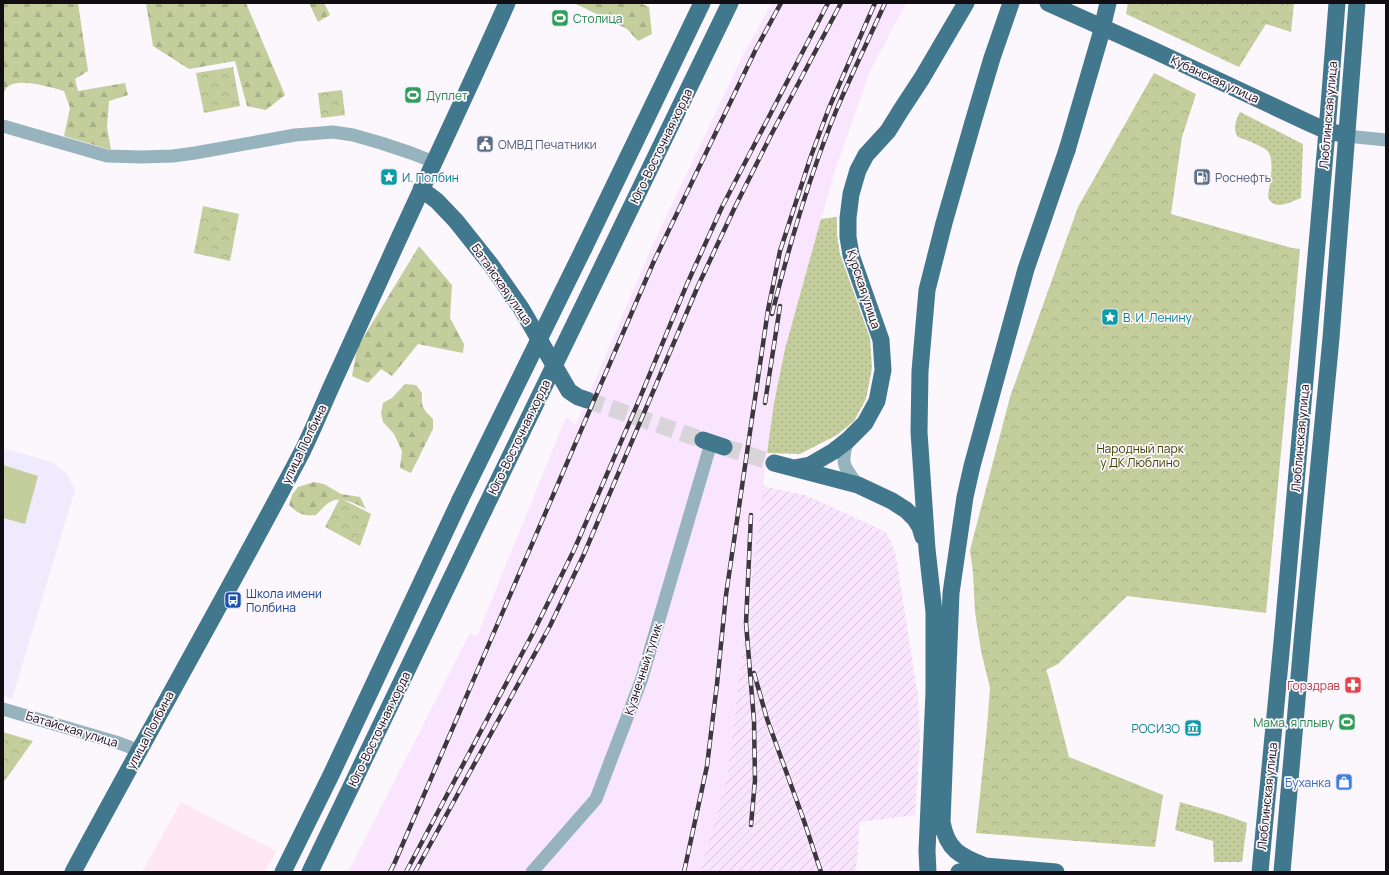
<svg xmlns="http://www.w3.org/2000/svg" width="1389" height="875" font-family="Manrope,sans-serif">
<defs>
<pattern id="industrial-furrows" width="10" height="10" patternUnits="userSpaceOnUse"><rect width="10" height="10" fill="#fae5fe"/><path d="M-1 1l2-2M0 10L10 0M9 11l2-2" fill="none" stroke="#d5c3d9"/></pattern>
<pattern id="grass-dots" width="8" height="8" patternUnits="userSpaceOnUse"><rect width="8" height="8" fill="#c4cd9c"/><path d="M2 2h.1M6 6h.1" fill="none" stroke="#a7af86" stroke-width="1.8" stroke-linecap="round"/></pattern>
<pattern id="forest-firs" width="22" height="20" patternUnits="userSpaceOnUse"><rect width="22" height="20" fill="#c4cd9c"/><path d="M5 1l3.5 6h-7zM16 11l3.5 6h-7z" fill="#a7af86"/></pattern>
<pattern id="park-crowns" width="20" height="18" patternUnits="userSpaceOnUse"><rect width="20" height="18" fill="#c4cd9c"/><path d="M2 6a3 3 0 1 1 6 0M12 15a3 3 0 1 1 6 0" fill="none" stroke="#a7af86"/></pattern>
</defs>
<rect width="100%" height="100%" fill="#fcf6fd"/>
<path fill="#fee7f3" d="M181 802 276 851 265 872H142Z"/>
<path fill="url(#industrial-furrows)" d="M763 486 805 495 858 519 886 532 895 551 918 696 920 740 915 815 860 822 856 872H700L727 777Z"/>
<path fill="#f0ebfc" d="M3 448 52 462 67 474 75 490 12 699 3 696Z"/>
<path fill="#fae5fe" d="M772 3H906L870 71 834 173 785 349 774 403 767 453 727 777 700 872H348L470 633 477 636 566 417 576 425 649 253 742 57Z"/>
<path fill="url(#grass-dots)" d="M1240 112 1303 144 1301 198C1290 202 1274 212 1268 197 1269 185 1277 156 1265 149 1257 144 1247 140 1238 137 1232 129 1236 120 1240 112Z
M837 217V235L840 254 870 338 872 368 866 399 854 421 837 435 800 454 767 453 774 403 785 349 821 219Z
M1180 802C1203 809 1225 814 1247 823L1242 862H1214L1213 841 1175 830Z"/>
<path fill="url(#forest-firs)" d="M3 3H78L88 71 75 79 78 91 125 83 128 95 109 101 107 127 111 150 64 136 70 108 64 91C50 87 19 77 7 87 5 89 4 93 3 95Z
M146 3H246L285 95 266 110 247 106 235 61 189 69 153 46Z
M309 3H324L330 15 318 22Z
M574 3H640L649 7 652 34 638 41 627 29Z
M419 246 452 285 450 318 464 344 463 353 418 344 392 376 381 369 368 383 352 376 357 348Z
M405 384 416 385 422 393C421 407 423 409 433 419V429L411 473 400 468 402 451 394 434 383 422 381 413 383 403 392 398Z
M314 482 324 484 341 494 360 497 366 509C356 504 341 495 330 502 325 505 320 511 316 515 302 516 299 514 289 505L292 495 298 487Z"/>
<path fill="url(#park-crowns)" d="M1128 3H1294L1291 32 1266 24 1239 67 1126 14Z
M233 67 240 106 204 113 196 73Z
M1154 73 1196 94 1182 137 1171 214 1292 248 1300 249 1266 613 1127 596 1058 664 1046 670 1048 675 1069 757 1163 795 1155 847 976 833 987 727 990 688 981 651 975 612 973 573 970 550 1010 397 1078 207Z
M342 90 345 115 321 118 318 93Z
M203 206 239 214 230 261 194 253Z
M340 498 371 514 360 546 325 527Z
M3 732 33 741 3 783Z"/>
<path fill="#c4cd9c" d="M3 465 38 476 25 524 3 518Z"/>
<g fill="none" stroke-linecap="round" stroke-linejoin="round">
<path stroke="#d9d3da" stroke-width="17" stroke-dasharray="17 8" stroke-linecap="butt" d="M587 400 703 440
M724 447 774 463"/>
<path stroke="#97b3be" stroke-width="13" d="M3 126 107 156 142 157 173 156 195 153 295 135 333 132 353 135 381 143 411 153 434 162
M1347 136 1386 140
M848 440C840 464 844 467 858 485
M3 709 119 743 140 751
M532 872 596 799 641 681 711 443"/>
<path stroke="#42788d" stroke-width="17" d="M1048 3 1153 50 1309 123 1327 131 1337 133
M421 189 437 201 456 221 491 265 521 308 569 391 578 397 587 400
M584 248 702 3
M606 259 730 3
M703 440 724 447
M774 463 858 485 892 501 906 510 915 519 920 527 923 537
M794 468 810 465 834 451 848 440 865 423 877 401 883 370 881 340 851 255 848 237V218L851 194 858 170 866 155 888 131 901 110 922 78 966 3
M985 866C960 856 947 850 942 822L951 593 965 497 972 466 1026 269 1067 150
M73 872C148 732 228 593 302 452 313 430 322 407 332 385 351 343 370 302 389 260 428 174 469 89 507 3
M283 872 331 775 460 500
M310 872 484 510
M928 872 927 851 934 692V612L927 549 919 432 920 371 927 290 944 223 973 122 992 58 1011 3
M959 872 985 866 1056 872
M1260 872 1282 642 1327 131 1337 3
M1282 872 1303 631 1331 338 1357 3"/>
<defs>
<path id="rail" d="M772 314C789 246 809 177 836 111 851 75 869 39 885 3
M765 403 780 306
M751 515 746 623 754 721 755 780 751 825
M754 673 767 719 803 818 821 872
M390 872 395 862 654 261 756 49 781 3
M406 872 533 633 574 550 637 405 687 284 722 207 828 3
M415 872 550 626 584 554 698 286 734 209 771 135 841 3
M684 872 707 766 717 684 726 595 768 310 780 251 811 156 829 108 875 3"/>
</defs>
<use href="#rail" stroke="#3d373e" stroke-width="4.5"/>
<use href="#rail" stroke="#fcf6fd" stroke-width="3" stroke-dasharray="9" stroke-linecap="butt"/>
<path stroke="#42788d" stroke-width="17" d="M1067 150 1100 37 1108 3
M460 500 584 248
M484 510 606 259"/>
</g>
<defs>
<symbol id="stadium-square" viewBox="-11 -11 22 22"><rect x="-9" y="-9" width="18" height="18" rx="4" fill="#2e9e5b" stroke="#fcf6fd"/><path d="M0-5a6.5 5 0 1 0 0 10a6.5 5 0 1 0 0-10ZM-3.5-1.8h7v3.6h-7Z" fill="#fff"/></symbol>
<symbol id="civic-square" viewBox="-11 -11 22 22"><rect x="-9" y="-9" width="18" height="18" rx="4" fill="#5c6f8a" stroke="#fcf6fd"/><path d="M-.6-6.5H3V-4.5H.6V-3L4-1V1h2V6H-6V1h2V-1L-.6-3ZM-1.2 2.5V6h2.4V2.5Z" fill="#fff"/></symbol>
<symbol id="sight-square" viewBox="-11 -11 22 22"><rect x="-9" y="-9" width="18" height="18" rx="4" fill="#0f9aa8" stroke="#fcf6fd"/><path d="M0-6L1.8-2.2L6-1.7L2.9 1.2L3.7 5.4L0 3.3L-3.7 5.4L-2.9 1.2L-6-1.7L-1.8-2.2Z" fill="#fff"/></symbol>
<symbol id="fuel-square" viewBox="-11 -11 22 22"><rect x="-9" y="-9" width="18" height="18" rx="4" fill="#5c6f8a" stroke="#fcf6fd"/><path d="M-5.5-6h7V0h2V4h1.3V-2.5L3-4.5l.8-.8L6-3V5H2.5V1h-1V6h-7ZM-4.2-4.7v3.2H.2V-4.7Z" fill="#fff"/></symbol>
<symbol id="bus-square" viewBox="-11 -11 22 22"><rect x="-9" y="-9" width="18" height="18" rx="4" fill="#1a4fb4" stroke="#fcf6fd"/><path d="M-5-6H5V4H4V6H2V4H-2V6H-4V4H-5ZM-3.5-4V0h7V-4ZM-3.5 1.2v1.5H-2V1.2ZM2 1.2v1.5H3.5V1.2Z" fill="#fff"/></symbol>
<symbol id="pharmacy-square" viewBox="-11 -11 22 22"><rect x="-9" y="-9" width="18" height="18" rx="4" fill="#e0444e" stroke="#fcf6fd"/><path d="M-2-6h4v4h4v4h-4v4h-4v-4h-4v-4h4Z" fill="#fff"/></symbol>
<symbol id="museum-square" viewBox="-11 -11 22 22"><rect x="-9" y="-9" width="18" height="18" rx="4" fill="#0f9aa8" stroke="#fcf6fd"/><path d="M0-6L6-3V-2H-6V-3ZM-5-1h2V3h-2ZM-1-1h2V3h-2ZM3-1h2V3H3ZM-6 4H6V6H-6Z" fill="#fff"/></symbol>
<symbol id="shop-square" viewBox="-11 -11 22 22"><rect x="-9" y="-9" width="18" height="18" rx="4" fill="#3f7fe0" stroke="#fcf6fd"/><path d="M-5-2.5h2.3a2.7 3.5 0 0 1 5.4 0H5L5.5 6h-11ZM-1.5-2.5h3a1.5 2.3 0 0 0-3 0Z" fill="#fff"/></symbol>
</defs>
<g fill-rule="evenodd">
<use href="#stadium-square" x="550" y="8" width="20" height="20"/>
<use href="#stadium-square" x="403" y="85" width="20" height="20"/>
<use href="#civic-square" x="475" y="134" width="20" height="20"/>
<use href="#sight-square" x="379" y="167" width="20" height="20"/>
<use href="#fuel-square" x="1192" y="167" width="20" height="20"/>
<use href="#sight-square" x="1100" y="307" width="20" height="20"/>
<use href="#bus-square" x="223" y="590" width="20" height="20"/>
<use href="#pharmacy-square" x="1343" y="675" width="20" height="20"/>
<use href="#stadium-square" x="1337" y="712" width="20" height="20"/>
<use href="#museum-square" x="1183" y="718" width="20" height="20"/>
<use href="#shop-square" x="1334" y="772" width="20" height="20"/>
</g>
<g text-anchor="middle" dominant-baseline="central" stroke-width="3.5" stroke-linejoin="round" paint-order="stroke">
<g font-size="12" fill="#27864d" stroke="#fcf6fd" text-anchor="start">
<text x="573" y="18">Столица</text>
<text x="426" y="95">Дуплет</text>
<text x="1334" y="722" text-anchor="end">Мама, я плыву</text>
</g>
<g font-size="12" fill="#120c13" stroke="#fcf6fd">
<text transform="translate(1215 79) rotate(25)">Кубанская улица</text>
<text transform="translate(1328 115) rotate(-85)">Люблинская улица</text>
<text transform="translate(661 146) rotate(-64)">Юго-Восточная хорда</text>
<text transform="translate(502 284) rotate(55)">Батайская улица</text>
<text transform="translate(864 289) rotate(72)">Курская улица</text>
<text transform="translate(519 437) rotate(-64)">Юго-Восточная хорда</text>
<text transform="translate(1300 438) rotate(-85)">Люблинская улица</text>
<text transform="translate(304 444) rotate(-64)">улица Полбина</text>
<text transform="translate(643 669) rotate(-72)">Кузнечный тупик</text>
<text transform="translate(72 729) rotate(17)">Батайская улица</text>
<text transform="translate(379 729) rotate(-64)">Юго-Восточная хорда</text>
<text transform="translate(150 730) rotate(-62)">улица Полбина</text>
<text transform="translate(1267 796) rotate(-84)">Люблинская улица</text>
</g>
<g font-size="12" fill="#4e5e75" stroke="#fcf6fd" text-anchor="start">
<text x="498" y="144">ОМВД Печатники</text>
<text x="1215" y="177">Роснефть</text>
</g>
<g font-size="12" fill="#0d838f" stroke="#fcf6fd" text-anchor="start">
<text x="402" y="177">И. Полбин</text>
<text x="1123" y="317">В. И. Ленину</text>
<text x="1180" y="728" text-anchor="end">РОСИЗО</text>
</g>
<g font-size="12" fill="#3c4400" stroke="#fcf6fd">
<text x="1140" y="448">Народный парк<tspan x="1140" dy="14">у ДК Люблино</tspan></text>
</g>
<g font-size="12" fill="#164399" stroke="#fcf6fd" text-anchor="start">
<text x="246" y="593">Школа имени<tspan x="246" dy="14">Полбина</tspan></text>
</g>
<g font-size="12" fill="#be3a42" stroke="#fcf6fd" text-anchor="end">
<text x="1340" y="685">Горздрав</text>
</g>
<g font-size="12" fill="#366cbe" stroke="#fcf6fd" text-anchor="end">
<text x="1331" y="782">Буханка</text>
</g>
</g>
<rect width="1389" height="875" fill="none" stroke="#120c13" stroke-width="8"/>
</svg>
